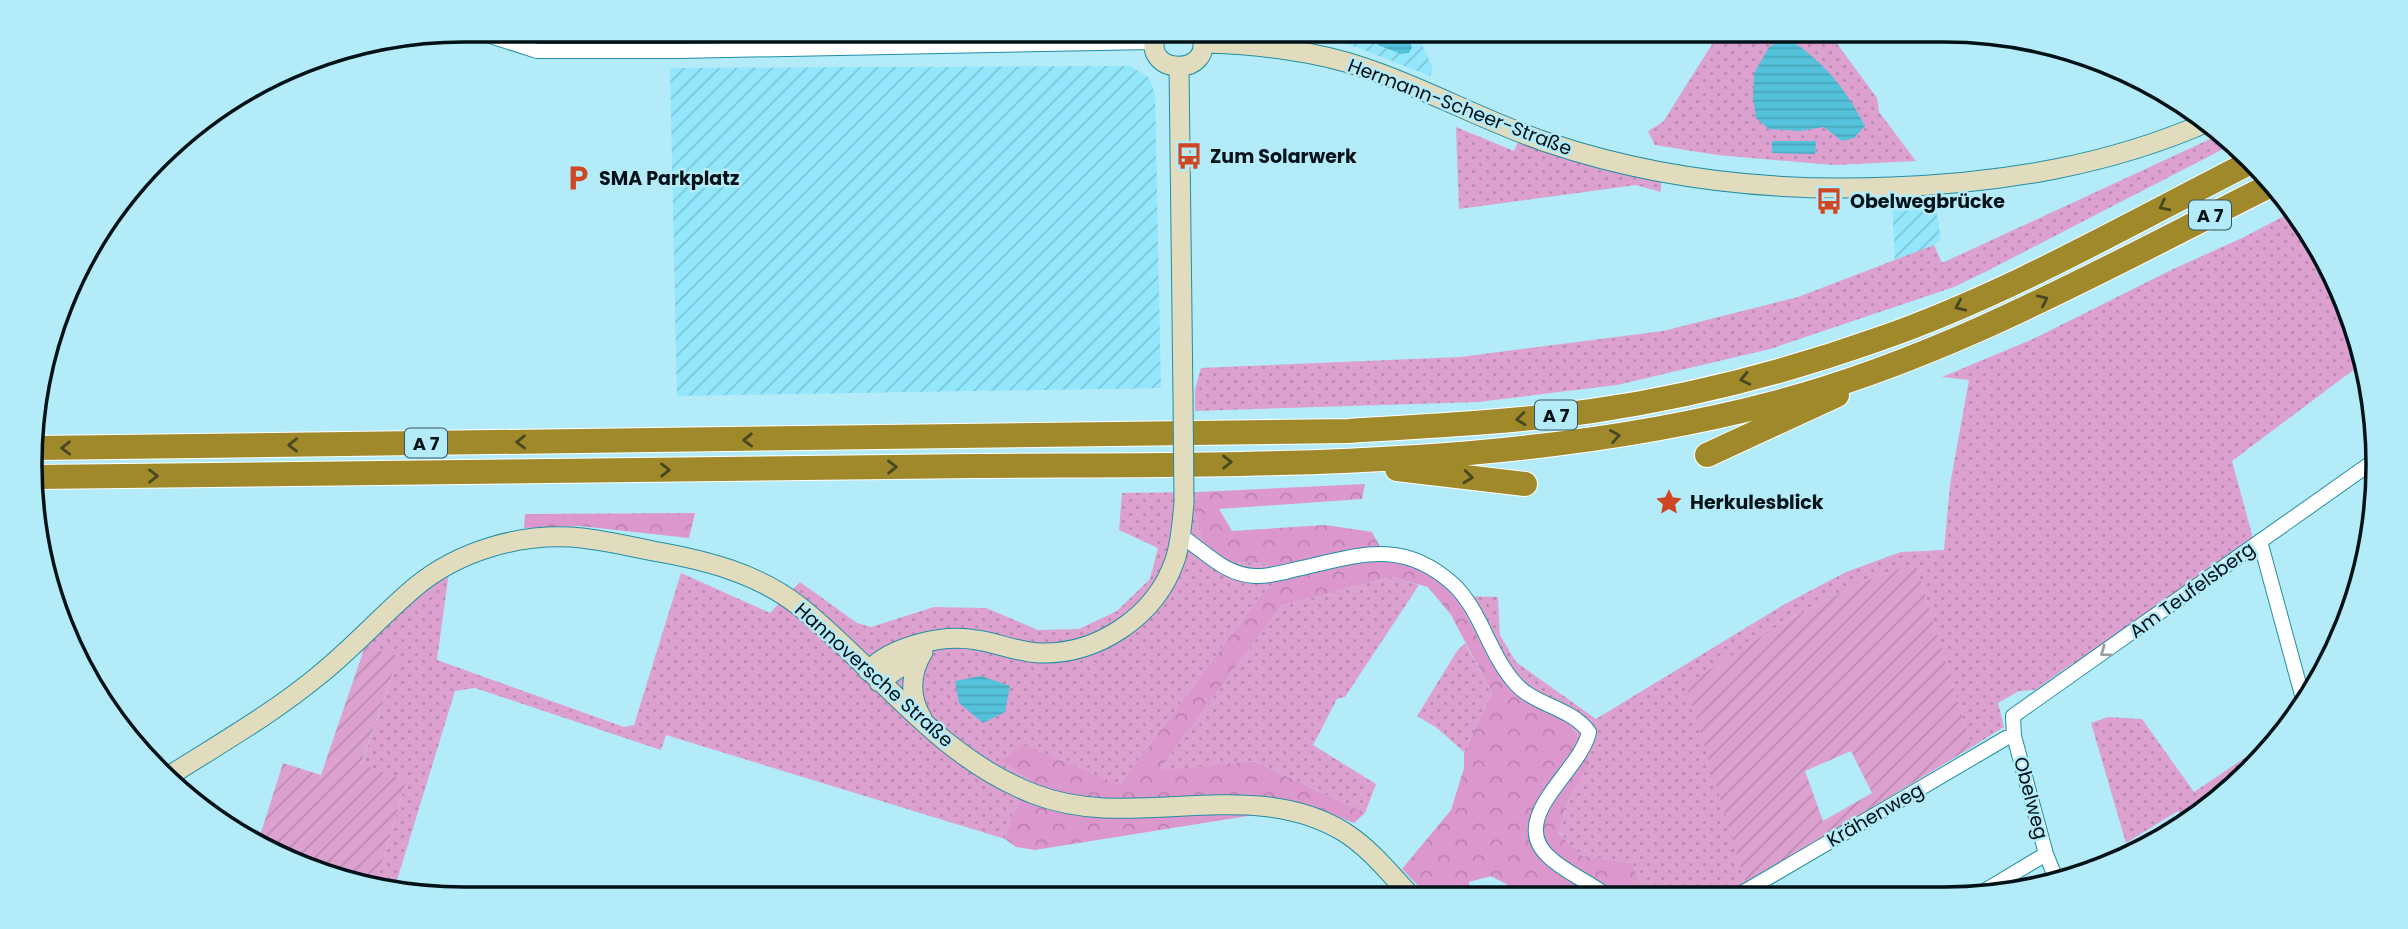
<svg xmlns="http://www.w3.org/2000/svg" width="2408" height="929" font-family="Poppins,sans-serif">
<defs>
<pattern id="industrial-furrows" width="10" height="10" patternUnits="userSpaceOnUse" patternTransform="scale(1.75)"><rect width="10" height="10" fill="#93e7fc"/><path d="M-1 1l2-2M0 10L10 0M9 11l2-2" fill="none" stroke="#7dc5d7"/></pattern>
<pattern id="grass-dots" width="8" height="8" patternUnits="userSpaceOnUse" patternTransform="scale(1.75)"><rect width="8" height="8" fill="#dda1cf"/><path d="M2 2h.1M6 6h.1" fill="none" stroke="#bc8ab1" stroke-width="1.8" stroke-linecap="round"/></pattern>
<pattern id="forest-crowns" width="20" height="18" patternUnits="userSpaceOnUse" patternTransform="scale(1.75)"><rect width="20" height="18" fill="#dc98cd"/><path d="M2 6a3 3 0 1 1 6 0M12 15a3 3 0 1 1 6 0" fill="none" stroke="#bb82af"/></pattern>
<pattern id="garden-furrows" width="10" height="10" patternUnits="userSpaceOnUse" patternTransform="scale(1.75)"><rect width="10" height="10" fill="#dda1cf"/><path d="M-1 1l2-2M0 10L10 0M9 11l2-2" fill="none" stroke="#bc8ab1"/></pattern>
<pattern id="water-rules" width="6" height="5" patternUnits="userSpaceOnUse" patternTransform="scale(1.75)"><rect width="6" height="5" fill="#54c2db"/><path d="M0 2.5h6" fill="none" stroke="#47a6bb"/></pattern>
</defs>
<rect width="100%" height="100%" fill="#b4ebf9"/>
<path fill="url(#industrial-furrows)" d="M1275 30H1415L1433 68 1430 76 1356 47 1316 37Z
M1130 66 1149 78 1155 94 1161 388 677 396 670 68Z
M1935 203 1941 239 1934 245 1895 261 1892 206Z"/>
<path fill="url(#grass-dots)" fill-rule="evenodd" d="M1721 30H1827L1877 98 1879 112 1916 161 1834 165 1717 155 1655 145 1648 131 1663 122ZM1772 141H1815V153H1772Z
M1456 127 1514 151 1518 142 1661 182V192L1636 185 1459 209Z
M2221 134 2231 145 1989 270 1954 287 1770 349 1617 385 1478 402 1195 411V389L1201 368 1460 357 1663 331 1798 297 1934 245 1942 263Z
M2290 213 2320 247 2360 365 2232 461 2257 553 2079 677 2073 663 2035 690 2019 691 1998 703 2004 727 1972 747 1915 564 1853 586 1781 624 1746 884 1726 896H1646L1632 863 1581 856 1559 832 1566 805 1590 762 1500 676 1455 596 1498 597 1500 635 1516 662 1596 719 1785 604 1846 572 1901 552 1944 550 1950 485 1969 380 1942 377 2033 339 2169 271 2242 238Z
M1199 492 1193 503 1232 562 1269 564 1277 581 1260 596 1120 785 1002 763 1033 782 1013 813 1005 839 666 735 661 750 475 688 455 691 394 890 375 887 406 781 361 765 399 656 365 646 423 589 449 572 437 660 624 727 634 725 681 573 770 613 800 582 857 623 871 627 934 607 986 608 1038 630 1079 629 1117 611 1150 579 1158 548 1119 530 1122 493Z
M1391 577 1419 585 1345 697 1337 699 1313 745 1376 784 1365 813 1254 761 1157 772 1281 606Z
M1465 643 1492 693 1464 752 1437 728 1417 716 1457 651Z
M2108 717 2142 719 2194 792 2283 732 2230 791 2185 821 2178 811 2126 843 2091 723Z"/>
<path fill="url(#forest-crowns)" d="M1365 484 1362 499 1219 509 1232 531 1326 525 1372 532 1386 558 1411 565 1434 577 1455 596 1500 676 1522 697 1569 724 1590 762 1566 805 1559 833 1582 856 1632 863 1646 896 1520 897 1506 884 1491 876 1469 882 1470 897H1429L1402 869 1451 810 1464 768V752L1492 693 1451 615 1428 587 1391 577 1281 606 1158 771 1254 761 1365 813 1354 823 1308 805 1275 799 1254 815 1035 850 1016 847 1005 839 1013 813 1033 782 1001 762 1021 744 1120 785 1260 596 1276 581 1268 564 1232 562 1204 545 1193 503 1199 492Z
M695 513 689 538 580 526 524 528 525 514Z"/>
<path fill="url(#garden-furrows)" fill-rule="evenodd" d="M1915 563 1972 747 1746 884 1686 685 1781 624 1853 586ZM1851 751 1872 793 1823 821 1805 771Z
M365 646 399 656 361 764 406 781 375 887 352 884 259 839 283 763 321 775Z"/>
<path fill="url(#water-rules)" d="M1387 30H1405L1412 47 1409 53 1401 54 1378 45 1375 38Z
M1786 37C1824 62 1844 86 1865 126L1854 138 1842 141 1824 127 1799 131 1769 129 1756 118 1753 98 1754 73 1769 47Z
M1772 141H1816L1815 154 1772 153Z
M981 676 1010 686 1005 712 983 723 959 703 955 681Z"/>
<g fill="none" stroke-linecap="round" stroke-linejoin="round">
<defs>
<path id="minor" d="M471 30 537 51H678L1154 42
M1181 536C1205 551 1224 575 1255 576 1268 577 1284 572 1297 569 1357 556 1401 537 1453 584 1481 610 1489 654 1515 683 1535 706 1571 707 1589 732 1581 771 1507 817 1548 856 1565 873 1589 881 1607 896
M2260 541 2305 706
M2056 879 2046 854 2014 736 2013 716 2371 463
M1737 896 2006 738 2014 736
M1976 896 2046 854
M1200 897 1209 895 1227 897"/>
<path id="secondary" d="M1158 30C1135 77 1220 79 1200 31
M1203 43C1254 44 1316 51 1365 68 1427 89 1484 121 1546 142 1658 180 1773 192 1891 187 2001 183 2108 166 2210 121
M1179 67 1183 397
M868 671C892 646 942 634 977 640 998 643 1017 652 1039 653 1098 655 1156 616 1175 560 1181 542 1182 522 1184 503
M879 682 922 652
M922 718C909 697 910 673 923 652
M169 776C219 744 272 714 318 676 352 649 381 616 414 588 459 550 523 532 582 538 606 541 630 546 653 551 705 560 757 573 799 606 878 669 937 757 1034 794 1133 833 1249 774 1344 832 1370 848 1391 875 1412 897"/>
<path id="motorway" d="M35 448 1349 431C1430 426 1512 422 1592 411 1689 397 1786 372 1879 339 2006 295 2127 225 2247 164
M1707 455 1837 395
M1397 469 1525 484
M36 477C349 473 663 470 976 466 1243 464 1515 471 1774 403 1949 357 2107 267 2267 187"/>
</defs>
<use href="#minor" stroke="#208ea3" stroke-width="16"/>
<use href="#secondary" stroke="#208ea3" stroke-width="21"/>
<use href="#motorway" stroke="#fff" stroke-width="26"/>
<use href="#minor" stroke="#fff" stroke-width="14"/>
<use href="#secondary" stroke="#e2dcbf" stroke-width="19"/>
<use href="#motorway" stroke="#a0892a" stroke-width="24"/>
<defs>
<path id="secondary-bridge" d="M1183 397 1184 503"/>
</defs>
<use href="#secondary-bridge" stroke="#208ea3" stroke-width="21" stroke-linecap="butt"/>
<use href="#secondary-bridge" stroke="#e2dcbf" stroke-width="19"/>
</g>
<defs><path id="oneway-chevron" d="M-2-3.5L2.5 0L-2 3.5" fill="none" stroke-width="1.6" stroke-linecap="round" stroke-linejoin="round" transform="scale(1.75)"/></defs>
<g stroke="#484820">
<use href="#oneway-chevron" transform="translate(2164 206) rotate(153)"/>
<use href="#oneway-chevron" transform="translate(2043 300) rotate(-25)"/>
<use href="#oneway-chevron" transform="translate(1960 306) rotate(156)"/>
<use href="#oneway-chevron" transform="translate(1745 379) rotate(167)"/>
<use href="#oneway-chevron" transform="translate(1521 419) rotate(174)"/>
<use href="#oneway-chevron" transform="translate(1615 436) rotate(-10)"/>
<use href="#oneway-chevron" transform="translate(748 440) rotate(179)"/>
<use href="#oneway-chevron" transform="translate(521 442) rotate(179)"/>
<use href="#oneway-chevron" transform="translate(293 445) rotate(179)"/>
<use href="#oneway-chevron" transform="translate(66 448) rotate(179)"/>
<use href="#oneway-chevron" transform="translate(1227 462) rotate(-1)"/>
<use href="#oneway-chevron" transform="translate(892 467) rotate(-1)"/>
<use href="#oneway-chevron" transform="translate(665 470) rotate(-1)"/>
<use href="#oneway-chevron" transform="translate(153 476) rotate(-1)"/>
<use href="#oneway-chevron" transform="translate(1468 477) rotate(6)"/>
</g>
<use stroke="#99a0a2" href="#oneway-chevron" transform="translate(2105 652) rotate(144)"/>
<defs>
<symbol id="bus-bare" viewBox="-9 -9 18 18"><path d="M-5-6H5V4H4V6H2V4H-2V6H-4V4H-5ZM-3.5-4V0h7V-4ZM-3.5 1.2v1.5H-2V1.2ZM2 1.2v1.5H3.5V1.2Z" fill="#cf4623" stroke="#b4ebf9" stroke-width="2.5" paint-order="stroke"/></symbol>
<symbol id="parking-bare" viewBox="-9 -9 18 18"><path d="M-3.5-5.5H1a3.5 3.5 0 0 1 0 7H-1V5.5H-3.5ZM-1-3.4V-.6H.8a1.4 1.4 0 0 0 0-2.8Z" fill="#cf4623" stroke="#b4ebf9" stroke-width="2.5" paint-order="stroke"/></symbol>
<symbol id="sight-bare" viewBox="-9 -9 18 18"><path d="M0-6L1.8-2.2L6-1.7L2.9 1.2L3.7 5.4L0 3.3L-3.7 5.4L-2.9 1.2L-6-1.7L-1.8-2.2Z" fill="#cf4623" stroke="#b4ebf9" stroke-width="2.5" paint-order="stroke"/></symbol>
</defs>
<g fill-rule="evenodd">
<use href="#bus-bare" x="1170" y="137" width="38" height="38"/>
<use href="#parking-bare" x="559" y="159" width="38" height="38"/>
<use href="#bus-bare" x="1810" y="182" width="38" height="38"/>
<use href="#sight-bare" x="1650" y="483" width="38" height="38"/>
</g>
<g text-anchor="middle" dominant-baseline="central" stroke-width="5" stroke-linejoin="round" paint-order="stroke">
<g fill="#b4ebf9" stroke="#36535b" stroke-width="2">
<rect x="2189" y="200.5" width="42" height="29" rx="5"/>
<rect x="1535" y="400.5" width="42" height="29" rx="5"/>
<rect x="405" y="428.5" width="42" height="29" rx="5"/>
</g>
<g font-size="18" font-weight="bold" fill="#001217">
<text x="2210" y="215">A 7</text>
<text x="1556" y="415">A 7</text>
<text x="426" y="443">A 7</text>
</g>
<g font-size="19" fill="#001217" stroke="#b4ebf9">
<text transform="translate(1460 107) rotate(21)">Hermann-Scheer-Straße</text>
<text transform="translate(2192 590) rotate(-36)">Am Teufelsberg</text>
<text transform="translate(874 675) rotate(42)">Hannoversche Straße</text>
<text transform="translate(2031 798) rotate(75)">Obelweg</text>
<text transform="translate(1875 815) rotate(-30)">Krähenweg</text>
</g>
<g font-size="19" font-weight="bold" fill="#001217" stroke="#b4ebf9" text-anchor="start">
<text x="1210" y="156">Zum Solarwerk</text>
<text x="599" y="178">SMA Parkplatz</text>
<text x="1850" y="201">Obelwegbrücke</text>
<text x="1690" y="502">Herkulesblick</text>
</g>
</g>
<path d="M0 0H2408V929H0ZM464 42H1944A422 422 0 0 1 2366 464V465A422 422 0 0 1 1944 887H464A422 422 0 0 1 42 465V464A422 422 0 0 1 464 42Z" fill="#b4ebf9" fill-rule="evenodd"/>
<path fill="none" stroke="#001217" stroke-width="3.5" d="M464 42H1944A422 422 0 0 1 2366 464V465A422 422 0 0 1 1944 887H464A422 422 0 0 1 42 465V464A422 422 0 0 1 464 42Z"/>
</svg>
